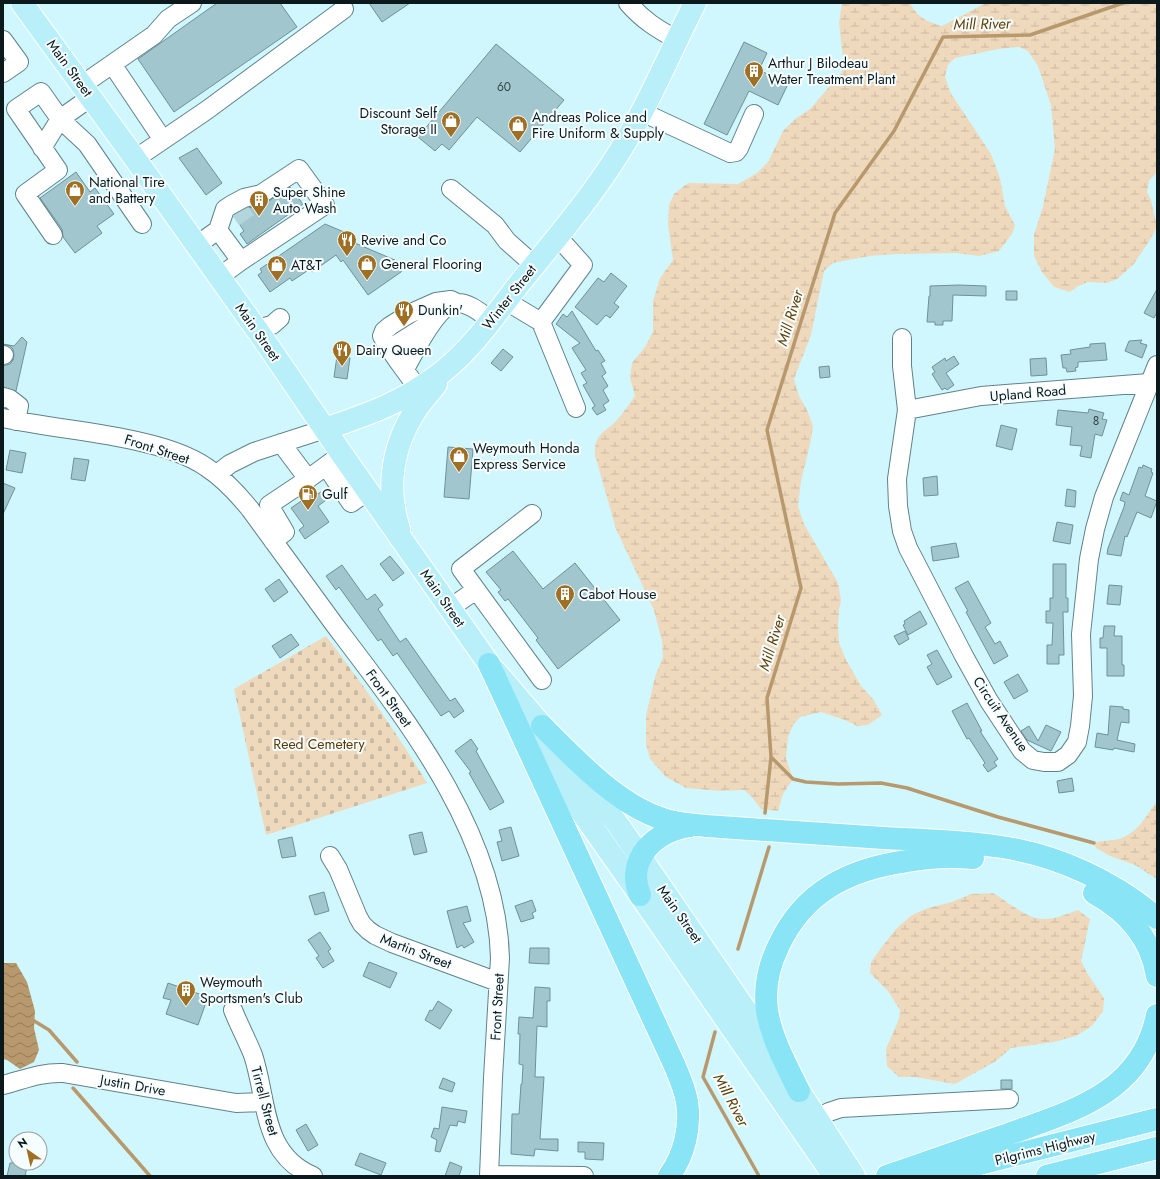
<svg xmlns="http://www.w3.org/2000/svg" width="1160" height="1179" font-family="Jost,sans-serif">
<defs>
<pattern id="wetland-marsh" width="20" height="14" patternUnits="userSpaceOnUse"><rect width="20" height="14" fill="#eed9bd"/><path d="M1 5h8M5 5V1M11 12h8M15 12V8" fill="none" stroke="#cbbaa2"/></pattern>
<pattern id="cemetery-stones" width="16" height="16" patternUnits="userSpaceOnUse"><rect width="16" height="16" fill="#eed9bd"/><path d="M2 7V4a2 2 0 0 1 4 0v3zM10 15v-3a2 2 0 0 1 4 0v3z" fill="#cbbaa2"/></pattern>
<pattern id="water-waves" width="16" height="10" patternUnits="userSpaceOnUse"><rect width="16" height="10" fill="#b8996d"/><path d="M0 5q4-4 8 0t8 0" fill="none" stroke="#947c59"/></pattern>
</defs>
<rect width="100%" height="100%" fill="#d0f7fe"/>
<path fill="url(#wetland-marsh)" d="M842 3H910C918 18 926 21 942 26L986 3H1157V172L1149 181 1147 192 1151 200 1157 227 1150 240 1133 265 1117 279 1107 283 1088 282 1078 286 1070 292 1054 287 1042 272 1034 256V235L1043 206 1055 149 1051 105 1038 66 1028 51 1019 47 998 49 955 58 948 65 945 76 950 92 991 154 1000 178 1005 206 1015 225 1012 234 999 251 979 256 956 253 897 254 869 256 833 263 824 271 811 335 794 379 799 396 807 410 813 426 811 440 801 481 798 506 804 524 838 583 841 600 839 610 838 626 839 643 846 660 861 686 873 699 882 715 868 725 857 726 845 720 821 712 800 717 793 725 788 737 786 758 793 779 783 794 778 811 761 809 751 796 744 790 721 791 686 788 666 777 650 759 646 744V716L655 677 663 657 662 641 654 610 616 529 595 455C594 433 605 433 618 419 624 412 629 404 635 396L630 378 632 363 645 347 653 332V301L660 278 673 260 668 224 669 205 674 194 688 183 738 184 757 173 768 162 783 131 795 119 810 109 842 72 843 58 839 23Z
M1157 801V879L1135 865 1110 856 1096 848 1094 843C1102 840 1111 841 1119 839 1138 833 1146 816 1157 801Z
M993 893C1007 901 1028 920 1044 919 1056 919 1067 914 1078 910L1090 919 1081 961 1087 973 1104 998 1103 1011 1092 1026 1076 1036 1054 1042 1011 1048 996 1061 955 1084 915 1077H899L887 1066 886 1049 899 1019 900 1010 888 991 870 973 871 962 881 948 896 929 912 915 928 908 952 902 971 894Z"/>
<path fill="url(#cemetery-stones)" d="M326 636C362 683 396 732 427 783L266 835 234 689Z"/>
<path fill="url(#water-waves)" d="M3 963H16L27 982 35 1011 34 1028 39 1050 34 1062 20 1069 7 1060 3 1059Z"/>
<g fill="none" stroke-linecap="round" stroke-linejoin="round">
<path stroke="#b8996d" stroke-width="3.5" d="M771 757 793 779 806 782 838 784 881 783 907 788 998 817 1094 843
M765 813 771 757 767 698 801 588 767 430 835 213 894 131 943 37 1030 35 1123 3
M738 949 769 847
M31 1019 49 1030 77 1062
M715 1032 703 1077 759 1176
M73 1088 150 1176"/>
</g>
<path fill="#a1c6cd" stroke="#6e9299" d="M217 3H280L297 27 174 112 138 59Z
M369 3H410L382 22Z
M744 42 767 53 759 70 788 84 778 105 749 91 727 135 704 124Z
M496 44 564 100 520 152 477 117 449 150 442 144 435 151 418 137Z
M197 148 222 183 206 195 179 158Z
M76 172 90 192 95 188 114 214 97 226 102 233 75 253 63 237 62 229 40 198Z
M290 187 303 204 247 244 240 234 244 231 234 216 248 208 252 207 255 210Z
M325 224 344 232 341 237 404 264 401 272 368 295 343 260 341 262 336 255 312 272 310 269 292 281 290 278 270 292 258 275 262 272 260 269Z
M611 273 627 286 614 303 619 307 610 318 606 315 597 325 575 307 598 278 604 282Z
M959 285 986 286V296L953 295 952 321H943V325H935V322H927L929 296H930V286Z
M1157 289V312L1154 318 1144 313Z
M1006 291H1017V300H1006Z
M572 311 596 351 598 350 605 361 601 363 606 373 602 376 608 386 603 390 609 401 603 405 606 410 597 415 592 408 595 406 583 385 587 383 581 373 586 370 572 348 580 343 556 324 563 314 567 317Z
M22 337 27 342 16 391 3 387V366L10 364 13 360 14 355 13 349 10 346 3 344 14 346Z
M1142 340 1140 343 1147 345 1142 358 1125 351 1129 341Z
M1105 343 1107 360 1078 362V367L1075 368 1076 371 1067 372 1066 368H1063L1061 355 1071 354 1070 350 1090 347V344Z
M503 349 513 357 501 371 491 363Z
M337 356 350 358 347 379 334 377Z
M954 356 959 364 946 373 954 385 947 390 945 388 942 390 932 374 935 372 932 367 945 358 946 361Z
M1046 358 1047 375 1031 376 1030 359Z
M829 366 830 377 820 378 819 367Z
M1089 409 1104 413 1102 419 1107 420 1102 436 1095 434 1091 458 1080 456 1082 446 1070 445 1072 427 1056 425 1058 410 1088 413Z
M1001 425 1017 429 1012 450 996 446Z
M448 447 473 449 469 499 444 497Z
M10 450 26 453 22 473 6 470Z
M74 458 89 460 85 481 71 479Z
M1143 465 1152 469 1151 472 1153 473 1145 496 1157 501 1151 518 1137 512 1127 537 1125 536 1121 556 1107 554 1108 548 1124 507 1125 502 1120 500 1123 492 1129 495 1139 467 1142 468Z
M937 476 938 495 924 496 923 478Z
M3 483 15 488 3 514Z
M328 487 333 495 318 506 329 522 305 539 299 530 304 526 291 508 310 495 312 498Z
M1067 489 1076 491 1075 507 1065 506Z
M1057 522 1073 525 1070 544 1053 541Z
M956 543 959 557 933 561 931 547Z
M513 551 543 589 575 563 620 620 558 669 536 640 538 638 508 599 505 601 498 592 501 590 486 572Z
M390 556 404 573 393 581 380 564Z
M1053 564H1066V598H1068V612H1063L1064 655H1059V664H1047V645H1052L1053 623H1046V611H1050V598H1053Z
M342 565 367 600 375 594 383 605 378 609 400 642 406 638 450 701 455 698 464 711 454 718 449 711 441 716 397 653 393 656 381 639 378 641 339 587 336 590 326 576Z
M279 579 288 592 274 602 265 589Z
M968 581 991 623 985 627 995 644 1000 641 1008 656 994 664 966 612 968 611 955 588Z
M1109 585 1122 586 1120 605 1107 604Z
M920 611 927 624 908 635 903 625 905 624 904 621Z
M1104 626H1115L1114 636H1122V665H1124V676H1107V648H1100V638H1103Z
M905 631 909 639 899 645 894 636Z
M291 634 299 645 280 658 272 646Z
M937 650 952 677 937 685 927 667 932 664 927 655Z
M1018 674 1028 691 1014 699 1004 682Z
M967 703 982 731H980L998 759 994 762 997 766 988 772 983 765 985 763 969 738 967 739 952 711Z
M1110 706 1123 707V709L1129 710V723L1121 722 1117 740 1135 744 1134 752 1114 748 1113 750 1095 747 1097 733 1108 735Z
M1046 725 1061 732 1051 751 1027 740 1021 731 1029 726 1038 741Z
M471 739 478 749 476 751 504 802 490 810 469 773 471 772 455 751Z
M1072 778 1074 791 1059 793 1057 781Z
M511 827 519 856 502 861 497 842 502 841 499 830Z
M422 832 427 852 414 855 409 835Z
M292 837 296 856 282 858 278 840Z
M324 892 329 911 315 915 309 896Z
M532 900 536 911 532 913 534 918 521 922 515 906Z
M467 906 471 921 463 923 474 942 464 948 462 945 457 948 447 911Z
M320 932 331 949 328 951 334 961 323 968 316 958 319 956 308 940Z
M530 948H549V964L529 963Z
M369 962 397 973 390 988 363 976Z
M168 983 208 997 198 1025 166 1014 171 1000 163 998Z
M535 987 550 988V1001H547V1027L537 1026 535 1077H544L540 1139H558V1151L535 1149 534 1156 511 1154 512 1114H519L521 1084H522L523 1065 519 1064 520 1034H518L519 1017 533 1018Z
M438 1001 452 1010 440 1029 425 1020 430 1010 432 1011Z
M443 1078 455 1083 452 1092 439 1088Z
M1001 1080H1012V1089H1001Z
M442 1107 467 1111 465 1123 458 1121 457 1126 450 1125 440 1152 435 1151 437 1140 431 1137 434 1128 439 1129Z
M306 1124 318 1145 308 1151 296 1130Z
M578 1142 604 1143 603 1160 585 1159V1152H578Z
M360 1153 386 1163 381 1175 355 1165Z
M450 1162 462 1167 459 1176H445Z
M10 1163H28L25 1176H7Z"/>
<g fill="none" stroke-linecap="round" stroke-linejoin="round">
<path stroke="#b2d6dc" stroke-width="18" stroke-dasharray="18 9" stroke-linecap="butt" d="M234 218 251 206"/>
<defs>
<path id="minor" d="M628 3C644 21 656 28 677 40
M3 40 19 62 3 73
M112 64 163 140
M82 85 154 35 168 19 192 3
M642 112 730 153 736 152 739 148 754 114
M42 148 60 119 87 144 142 224
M135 159 207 110 344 9
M451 189 495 225 507 241 534 265
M218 230 225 209 231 205 244 198 261 194 299 169 325 205 241 261
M53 235 25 194 58 170 16 109 41 92 60 119 91 97
M557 236 583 265 541 322 576 408
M197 245 218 230 241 261 219 277
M506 301 541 322
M256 329 272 325 280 318
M902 338V366L907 410 897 479 898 506 902 531 908 548 964 656 989 701 1022 751 1033 760 1044 762H1058L1068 755 1077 742 1080 726 1083 696 1081 634 1089 559 1095 529 1104 497 1157 365
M389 349 430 323
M3 355H4
M405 369C414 353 438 302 458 303 470 303 482 314 491 320
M418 389C406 371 392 355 382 336L384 331 390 326 409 314 436 302 451 300 457 303
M3 397 10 399 19 406 16 421
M907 410 981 396 1149 383
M3 418C49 428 96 431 141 442 163 447 187 454 206 467 223 478 237 493 250 509 278 547 306 586 334 624 406 719 497 833 500 958L493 1078 489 1176
M281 443 308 479
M326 466 351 503 368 491
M217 474 230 464 254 452 325 429
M532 514 461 569 542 680
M273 541 285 532 269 505 308 479 342 454
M450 608 476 590
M330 856 338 869 358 917 362 924 368 930 375 935 392 943 498 982
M233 1010C239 1025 247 1040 253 1055 268 1100 261 1154 313 1176
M3 1085C23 1080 41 1072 63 1073L236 1103 264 1102
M816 1119 829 1112 841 1108 1009 1099
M489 1175 584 1176"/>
<path id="major" d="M22 3 131 153 262 337 339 450 489 664 497 680
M325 429C369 414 404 402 441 373 472 349 495 315 519 284 554 241 591 198 620 151 649 104 670 52 695 3
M399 529C386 488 392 447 415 411 421 401 430 393 436 384
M495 671 555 741 619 826 764 1037 854 1176
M529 734 567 791 640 895 834 1176"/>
<path id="highway" d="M489 664 674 1064C679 1076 685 1089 687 1102 691 1127 684 1156 669 1176
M542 726C575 759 618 805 663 819 677 824 692 824 706 826 765 830 825 834 884 838 923 840 963 841 1002 847 1059 856 1113 881 1157 918
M1094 893C1127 911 1151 938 1157 976
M640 895C625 859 656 830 690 826
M799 1091C787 1066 771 1038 767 1010 764 988 769 965 779 945 804 891 850 869 907 861 929 857 951 856 973 858
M887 1176C926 1163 964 1149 1003 1136 1069 1112 1141 1095 1157 1015
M932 1176 1157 1119
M1047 1176 1157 1148"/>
</defs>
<use href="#minor" stroke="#60838a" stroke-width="20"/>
<use href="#major" stroke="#fff" stroke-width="24"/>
<use href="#highway" stroke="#fff" stroke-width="24"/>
<use href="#minor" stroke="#fff" stroke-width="18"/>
<use href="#major" stroke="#b8eff9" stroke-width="22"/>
<use href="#highway" stroke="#89e4f5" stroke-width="22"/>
</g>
<defs>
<symbol id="building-pin" viewBox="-11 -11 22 30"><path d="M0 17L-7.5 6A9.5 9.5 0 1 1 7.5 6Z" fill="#9f7023" stroke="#f6fdff"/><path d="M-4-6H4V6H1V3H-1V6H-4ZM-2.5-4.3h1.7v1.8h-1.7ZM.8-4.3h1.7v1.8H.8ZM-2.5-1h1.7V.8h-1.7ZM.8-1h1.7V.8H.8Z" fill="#fff"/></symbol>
<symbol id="shop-pin" viewBox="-11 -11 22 30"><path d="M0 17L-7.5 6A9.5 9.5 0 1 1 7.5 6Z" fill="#9f7023" stroke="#f6fdff"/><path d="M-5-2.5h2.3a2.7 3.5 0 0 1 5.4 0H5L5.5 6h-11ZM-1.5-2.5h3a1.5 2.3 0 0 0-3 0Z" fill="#fff"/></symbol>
<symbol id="restaurant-pin" viewBox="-11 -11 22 30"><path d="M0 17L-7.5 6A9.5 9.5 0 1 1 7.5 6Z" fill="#9f7023" stroke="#f6fdff"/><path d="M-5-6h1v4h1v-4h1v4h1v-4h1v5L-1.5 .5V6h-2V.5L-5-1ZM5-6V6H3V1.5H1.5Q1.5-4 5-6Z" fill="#fff"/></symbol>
<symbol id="fuel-pin" viewBox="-11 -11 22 30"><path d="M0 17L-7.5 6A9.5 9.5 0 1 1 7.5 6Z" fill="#9f7023" stroke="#f6fdff"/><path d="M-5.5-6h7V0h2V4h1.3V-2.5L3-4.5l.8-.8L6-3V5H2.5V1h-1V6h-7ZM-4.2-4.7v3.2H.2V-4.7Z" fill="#fff"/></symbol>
</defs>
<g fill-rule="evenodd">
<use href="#building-pin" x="743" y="60" width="22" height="30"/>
<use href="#shop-pin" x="440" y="110" width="22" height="30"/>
<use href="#shop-pin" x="507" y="114" width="22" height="30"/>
<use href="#shop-pin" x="64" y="179" width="22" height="30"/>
<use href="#building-pin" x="248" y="189" width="22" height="30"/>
<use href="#restaurant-pin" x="336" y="229" width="22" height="30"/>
<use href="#shop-pin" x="356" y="253" width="22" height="30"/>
<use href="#shop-pin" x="266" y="254" width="22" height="30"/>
<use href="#restaurant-pin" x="393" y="299" width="22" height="30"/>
<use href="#restaurant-pin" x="331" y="339" width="22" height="30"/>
<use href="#shop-pin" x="448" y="445" width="22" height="30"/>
<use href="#fuel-pin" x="297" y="483" width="22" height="30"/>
<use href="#building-pin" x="554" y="583" width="22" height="30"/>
<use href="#building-pin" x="175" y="979" width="22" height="30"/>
</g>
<g text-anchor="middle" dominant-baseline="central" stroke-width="4" stroke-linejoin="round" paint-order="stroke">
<g font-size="12" fill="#304448">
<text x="504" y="87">60</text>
<text x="1096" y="421">8</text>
</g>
<g font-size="14" fill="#0b191c" stroke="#f6fdff" text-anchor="start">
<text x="768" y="63">Arthur J Bilodeau<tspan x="768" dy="16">Water Treatment Plant</tspan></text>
<text x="437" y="113" text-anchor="end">Discount Self<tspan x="437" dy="16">Storage II</tspan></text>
<text x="532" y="117">Andreas Police and<tspan x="532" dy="16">Fire Uniform &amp; Supply</tspan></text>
<text x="89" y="182">National Tire<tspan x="89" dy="16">and Battery</tspan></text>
<text x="273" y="192">Super Shine<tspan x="273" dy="16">Auto Wash</tspan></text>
<text x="361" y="240">Revive and Co</text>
<text x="381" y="264">General Flooring</text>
<text x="291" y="265">AT&amp;T</text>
<text x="418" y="310">Dunkin'</text>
<text x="356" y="350">Dairy Queen</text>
<text x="473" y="448">Weymouth Honda<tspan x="473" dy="16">Express Service</tspan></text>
<text x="322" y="494">Gulf</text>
<text x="579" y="594">Cabot House</text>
<text x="200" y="982">Weymouth<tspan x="200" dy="16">Sportsmen's Club</tspan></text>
</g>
<g font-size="14" fill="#0b191c" stroke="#f6fdff">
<text transform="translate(70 68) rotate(54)">Main Street</text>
<text transform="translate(509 297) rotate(-52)">Winter Street</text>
<text transform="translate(258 332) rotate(55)">Main Street</text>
<text transform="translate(1028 393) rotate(-5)">Upland Road</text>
<text transform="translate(157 449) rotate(18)">Front Street</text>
<text transform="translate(443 598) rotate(55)">Main Street</text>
<text transform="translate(389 698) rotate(54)">Front Street</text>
<text transform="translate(1001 714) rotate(56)">Circuit Avenue</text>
<text transform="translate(680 914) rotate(55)">Main Street</text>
<text transform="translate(416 951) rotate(21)">Martin Street</text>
<text transform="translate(497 1007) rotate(-87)">Front Street</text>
<text transform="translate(133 1085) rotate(10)">Justin Drive</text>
<text transform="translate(265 1101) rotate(75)">Tirrell Street</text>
<text transform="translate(1045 1148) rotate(-14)">Pilgrims Highway</text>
</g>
<g font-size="14" fill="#593a00" stroke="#f6fdff">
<text x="319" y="744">Reed Cemetery</text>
</g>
<g font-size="15" font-style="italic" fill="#5e3f04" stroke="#f6fdff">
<text transform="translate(982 24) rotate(-1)">Mill River</text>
<text transform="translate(790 318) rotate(-73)">Mill River</text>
<text transform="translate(772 643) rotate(-73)">Mill River</text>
<text transform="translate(731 1100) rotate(62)">Mill River</text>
</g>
</g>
<rect width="1160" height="1179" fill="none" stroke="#0b191c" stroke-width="8"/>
<g transform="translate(28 1151) rotate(326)"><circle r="19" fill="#f6fdff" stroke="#98a2a4"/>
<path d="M0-3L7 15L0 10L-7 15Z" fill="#9f7023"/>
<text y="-6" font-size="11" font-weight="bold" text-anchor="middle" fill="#0b191c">N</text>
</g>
</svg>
